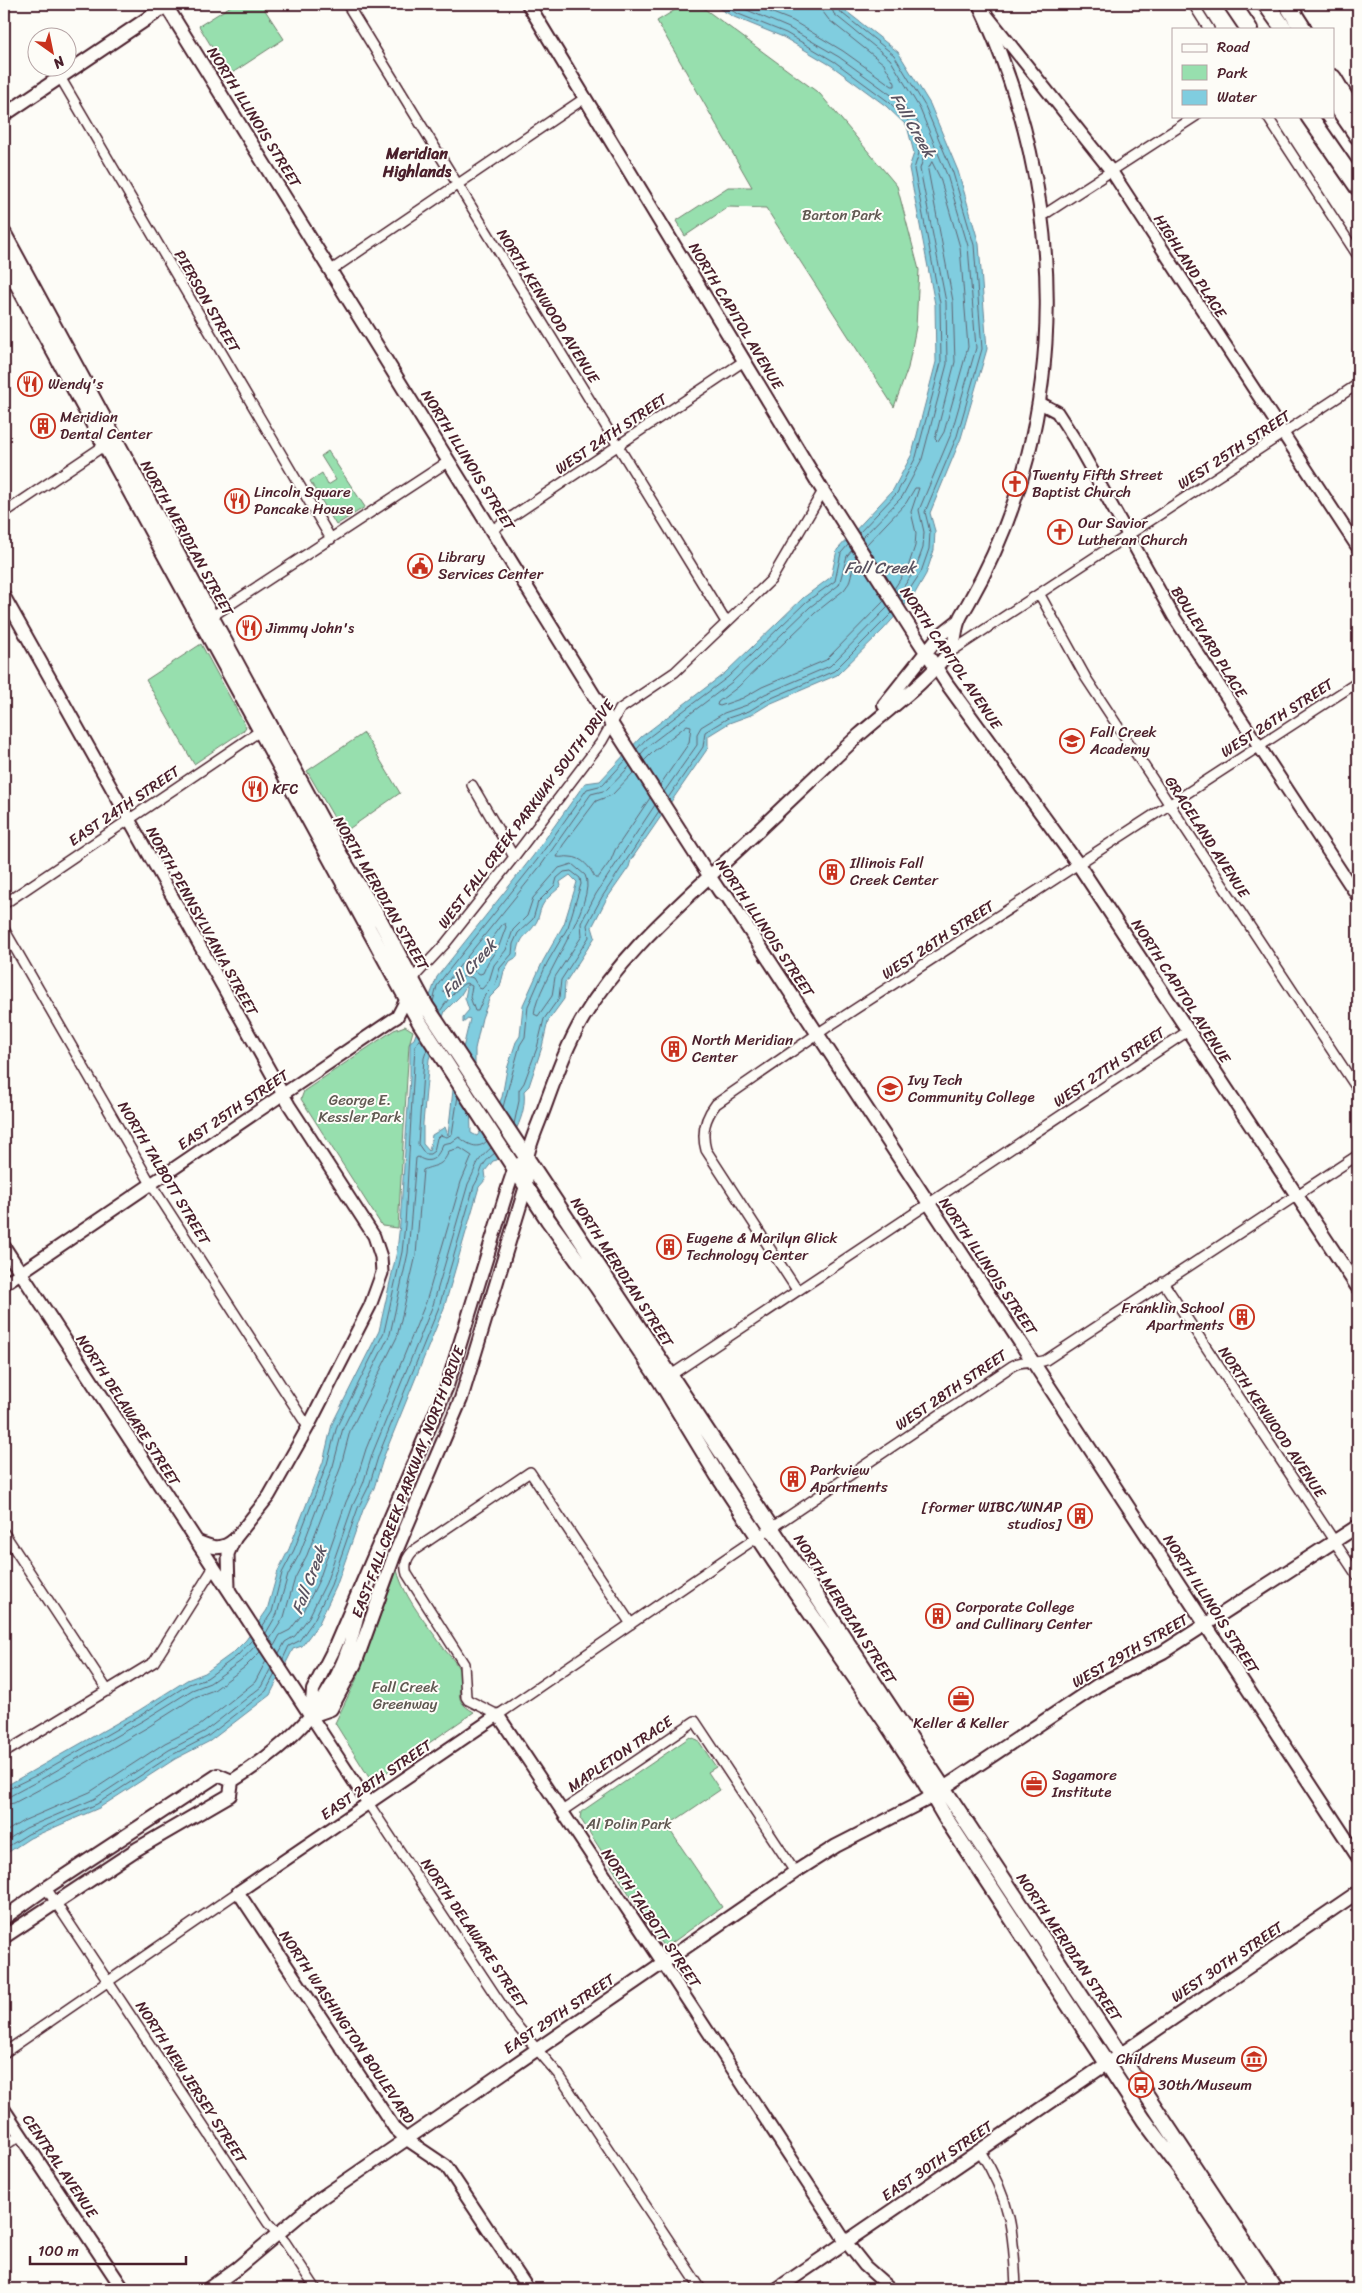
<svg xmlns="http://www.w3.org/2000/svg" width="1362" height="2293" font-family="Sriracha,sans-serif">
<rect width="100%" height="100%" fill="#fdfcf7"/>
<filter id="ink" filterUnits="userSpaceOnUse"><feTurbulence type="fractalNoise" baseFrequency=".02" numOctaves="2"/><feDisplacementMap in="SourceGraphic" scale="10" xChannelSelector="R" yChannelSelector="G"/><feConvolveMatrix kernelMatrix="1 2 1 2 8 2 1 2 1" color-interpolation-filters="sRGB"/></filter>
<g filter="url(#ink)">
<path fill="#97dfae" stroke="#707f6c" d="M234 4H261L284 39 229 75 199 26Z
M685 4H698L820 94 897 186 919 270 916 327 908 368 894 407 766 208 728 207 685 236 676 221 728 187H752L657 21Z
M328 451 365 507 336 525 310 481 322 473 328 485 336 480 321 456Z
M201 644 246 727 243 731 194 764 146 680Z
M364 733 400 793 343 833 307 771Z
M405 1026 413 1031 409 1045 398 1228 382 1226 301 1099 304 1091 394 1030Z
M397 1570C405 1600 428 1625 445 1650 449 1655 456 1662 459 1669 466 1688 448 1698 474 1712L374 1781 370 1779 335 1723 358 1676Z
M690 1737 698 1740 716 1767 708 1772 720 1790 667 1826 722 1907 669 1945 663 1946 580 1818 581 1812Z"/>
<path fill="#80cddf" stroke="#6a8797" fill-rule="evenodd" d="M711 4H837L898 52 930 104 958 171 979 244 987 349 961 438 930 513 935 531 934 550 926 574 914 595 883 630 837 675 769 704 751 715 729 723 708 736V748L631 860 629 867 606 900 592 927 595 937 565 983 564 999 548 1021 542 1047 529 1086 524 1091C527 1118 511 1139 497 1160L493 1161 485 1171 486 1179 479 1187 444 1308 384 1456 374 1488 363 1510 336 1587 319 1623 302 1646 293 1649 270 1695 210 1741 175 1759 99 1808 30 1838 4 1855V1787L138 1711 187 1680 205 1673 234 1652 246 1640 267 1610 278 1571 289 1549 323 1462 332 1424 379 1331 397 1251 400 1224 410 1077V1042L414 1039 437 977 533 856 585 783 600 781 641 737 725 673 803 598 831 577 837 550 893 490 912 454 936 362 935 304 909 168 914 153 907 126 886 106 832 66 783 37 734 17ZM570 875 577 882 564 924 543 961 523 1005 520 1036 516 1042 507 1069 502 1097 495 1112 477 1136 471 1133 470 1101 475 1080V1049L482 1018 490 997 500 987 504 971 510 961 517 957C520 932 528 938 537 921 539 916 540 910 542 906 546 898 555 892 561 886L560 882ZM468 983 465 998 469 1010 463 1017V1023L469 1018 470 1019 453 1090 448 1135 445 1127 432 1135 429 1151 423 1144V1123L429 1059 445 1011 460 996Z"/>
<path fill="#fdfcf7" d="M498 1100 517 1129 513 1140 499 1161 479 1130 493 1111Z"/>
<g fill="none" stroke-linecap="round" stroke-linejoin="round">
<path stroke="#606573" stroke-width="1" d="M721 4 736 13 786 33 835 62 889 102 912 125 919 153 914 169 940 303 941 363 916 457 897 493 859 533
M733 4 789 28 839 57 894 97 918 122 925 152 920 169 946 302 947 364 922 459 902 497 862 538
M750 4 793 21 843 51 892 86H895V83L884 64 829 20 823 12 822 4
M830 4 834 14 890 59 920 109 947 175 968 246 976 348 951 434 919 510 924 532 923 548 915 570 898 595
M836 4 838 10 894 55 925 106 953 173 974 245 982 349 957 436 925 512 930 532 929 549 921 572 902 601
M932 162 940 178 960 247 968 347 944 432 938 442 935 439 955 362 953 301 928 170Z
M866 545 906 503 915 488H919L911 512 916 533 915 546 908 567 894 589
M856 557 849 583 844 590 815 613 738 687 718 702 717 705 720 706 743 698 762 687 826 660 884 601
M637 749 645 740 728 677 806 602 835 581 841 553 848 545
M640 755 649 745 732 682 810 607 839 585 847 556 852 550
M644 761 654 751 687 725 691 726 689 743 660 785
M630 766 607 790 591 794 542 864 450 978 443 992 447 993C456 985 458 972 473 978L479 988 482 989 489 981 494 965 506 950 513 930 527 916 533 898 559 868 572 864 585 875C599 900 537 983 534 1014L538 1016 552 996 555 977 582 936 581 923 596 894 655 805
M634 772 612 795 596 801 563 845 557 857C562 858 565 856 570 857 582 857 591 868 595 878H598L611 860 615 850 650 798
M664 792 697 745V734L701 727 724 713 747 705 765 694 830 666 888 607
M668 798 703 747 705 732 728 718 749 711 767 700 834 671 892 613
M505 924 506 927 499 946 488 962 483 973 480 974 470 969V966L489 943 502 925Z
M433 1002 437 986 445 975 537 860 587 789 603 785 626 760
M440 1012C443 1005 459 985 466 983L472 986 470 997 475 1011H478L485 995 495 985 500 968 512 954 513 944 518 933 533 919 538 902 555 885 557 878 564 872 571 871 580 878 581 884 568 927 547 963 533 995 528 1006 525 1037 520 1045 503 1107
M427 1049 424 1058 418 1144 425 1154H430L434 1151 437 1138 440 1135 447 1137 452 1134 458 1096
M514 1124 519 1101V1090L524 1083 537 1048 544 1019 559 998 561 980 589 937 587 925 602 897 659 811
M262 1627 272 1612 282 1573 294 1550 327 1464 337 1426 384 1332 402 1252 405 1225 415 1046 420 1038
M266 1633 277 1614 288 1575 300 1553 333 1466 343 1428 390 1334 408 1253 416 1158 418 1157C432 1166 438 1156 443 1144L452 1142 459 1137C468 1144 477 1151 487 1141
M270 1639 284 1617 295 1578 307 1555 340 1469 350 1431 397 1337 416 1255 423 1170C436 1164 442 1168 449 1151L460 1148 472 1156 461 1182 426 1302 366 1449 356 1481 346 1502 319 1580 303 1613 290 1630 280 1635 274 1646
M279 1653 285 1642 295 1636 309 1617 326 1583 353 1505 363 1484 373 1452 433 1305 468 1184C478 1165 474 1163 491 1148
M283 1659 289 1646 299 1641 314 1620 331 1585 358 1508 369 1486 379 1454 439 1307 474 1186C484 1170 478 1166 495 1153
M4 1791 37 1775 141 1715 189 1684 207 1678 237 1656 252 1640
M4 1797 10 1796 40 1780 144 1720 192 1690 210 1683 241 1661 256 1645
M4 1805 14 1803 44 1787 148 1727 195 1697 214 1690 245 1667 260 1652
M4 1833 23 1821 90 1792 165 1743 199 1726 255 1682 266 1661
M4 1842 26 1828 94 1799 169 1750 204 1732 261 1687 271 1668
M4 1849 28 1834 97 1804 172 1755 207 1737 266 1691 275 1674"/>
<defs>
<path id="minor" d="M347 4 726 622
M1193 4 1209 29
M60 77 331 539
M1267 116 1358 256
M1042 216 1196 116
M330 271 585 98
M4 513 105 445
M492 530 744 361
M1040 595 1086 678 1358 1090
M211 617 449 461
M949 653 1358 384
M472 785 514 857
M4 904 260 731
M4 929 151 1184 308 1427
M413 981 417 974 445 944 514 857 602 741 620 709 675 672 771 580 823 491
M1163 1282 1358 1577
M797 1290 706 1150C701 1132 705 1118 716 1104L826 1028 1358 682
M671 1375 1188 1031
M4 1533 108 1691
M631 1624 530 1472 413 1551C406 1558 404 1565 407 1574L464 1664 466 1697 468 1700 498 1715 731 1555 1012 1366C1024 1358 1034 1365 1046 1360L1358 1155
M4 1753 154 1662 214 1567
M368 1803 511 2019 559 2075 701 2289
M562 1811 695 1721 795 1872
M46 1888 268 2223 285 2242 316 2289
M4 2053 238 1892
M4 2146 21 2135
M980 2151C1011 2199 1014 2234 1016 2289"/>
<path id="tertiary" d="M985 13 1112 172 1358 548
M1040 403 1057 412 1075 440 1174 617 1358 897
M4 596 289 1105 374 1236 381 1257 382 1273 370 1306 308 1427 269 1496 234 1540 228 1554 229 1588
M4 1284 392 1020 397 1017 409 994
M311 1716 368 1803
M528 2289 446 2166 406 2139 395 2129 238 1892 498 1715 663 1963 846 2242 865 2266 891 2289"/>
<path id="secondary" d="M165 4 611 723 710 877 720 892 727 896 1358 1857
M528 4 823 491 918 640 947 684 1078 864 1358 1288
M4 115 169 4
M884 705 939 636 958 621
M4 1247 311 1716
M196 1541C210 1547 221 1552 234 1540
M311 1716 331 1709 355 1664 394 1556 461 1399 526 1186C527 1177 526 1167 527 1158 530 1141 539 1123 545 1106 556 1076 567 1045 583 1018 620 956 675 909 727 860 771 819 814 777 858 736 888 709 924 685 949 652 957 642 954 631 959 620 961 614 966 608 969 602 1074 418 1068 193 979 4
M311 1716 313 1690 334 1649 447 1386 507 1191 515 1167 519 1164
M232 1781C305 1735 344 1690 360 1603
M4 1918 46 1888 218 1775 232 1781
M4 1937 137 1849 230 1795 232 1781
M4 2110 123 2289
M208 2289 236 2269 318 2200 795 1872 836 1846 924 1801 1098 1685 1163 1652 1358 1526
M777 2289 1358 1892"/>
<path id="primary" d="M4 234 344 862 381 922 426 1006 1275 2289
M4 260 420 1023 548 1220 597 1287 661 1382 718 1476 775 1562 887 1724 921 1776 945 1817 1144 2120 1182 2171 1261 2289"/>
<path id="motorway" d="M1232 4 1249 29
M1266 4 1284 29
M1287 4 1303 29
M1333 78 1358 120
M1333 100 1358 136
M1309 116 1358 187"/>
</defs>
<use href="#minor" stroke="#4a1f2b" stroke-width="12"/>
<use href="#tertiary" stroke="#4a1f2b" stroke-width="15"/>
<use href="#secondary" stroke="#4a1f2b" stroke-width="16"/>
<use href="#primary" stroke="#4a1f2b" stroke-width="18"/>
<use href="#motorway" stroke="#4a1f2b" stroke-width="20"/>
<use href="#minor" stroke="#fdfcf7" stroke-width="9"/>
<use href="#tertiary" stroke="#fdfcf7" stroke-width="11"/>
<use href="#secondary" stroke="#fdfcf7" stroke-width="12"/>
<use href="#primary" stroke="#fdfcf7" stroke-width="14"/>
<use href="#motorway" stroke="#fdfcf7" stroke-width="16"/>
</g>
</g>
<defs>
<symbol id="restaurant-ring" viewBox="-11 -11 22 22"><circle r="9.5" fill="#fdfcf7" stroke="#c8321e" stroke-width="1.5"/><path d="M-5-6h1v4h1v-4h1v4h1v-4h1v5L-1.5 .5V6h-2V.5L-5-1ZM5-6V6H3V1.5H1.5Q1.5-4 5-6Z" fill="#c8321e"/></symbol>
<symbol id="building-ring" viewBox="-11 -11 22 22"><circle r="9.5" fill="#fdfcf7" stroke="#c8321e" stroke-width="1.5"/><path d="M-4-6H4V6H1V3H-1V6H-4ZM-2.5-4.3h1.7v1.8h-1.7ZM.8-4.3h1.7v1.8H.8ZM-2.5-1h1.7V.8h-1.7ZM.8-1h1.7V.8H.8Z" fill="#c8321e"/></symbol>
<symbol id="church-ring" viewBox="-11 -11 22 22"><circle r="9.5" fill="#fdfcf7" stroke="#c8321e" stroke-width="1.5"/><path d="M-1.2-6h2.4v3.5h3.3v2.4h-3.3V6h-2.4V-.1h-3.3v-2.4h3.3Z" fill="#c8321e"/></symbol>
<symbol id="civic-ring" viewBox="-11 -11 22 22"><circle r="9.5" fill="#fdfcf7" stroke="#c8321e" stroke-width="1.5"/><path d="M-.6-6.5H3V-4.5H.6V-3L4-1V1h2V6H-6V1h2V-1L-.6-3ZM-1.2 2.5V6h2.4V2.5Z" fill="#c8321e"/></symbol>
<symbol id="school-ring" viewBox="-11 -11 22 22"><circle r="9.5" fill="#fdfcf7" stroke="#c8321e" stroke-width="1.5"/><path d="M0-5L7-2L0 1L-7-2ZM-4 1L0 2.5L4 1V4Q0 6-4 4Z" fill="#c8321e"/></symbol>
<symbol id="university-ring" viewBox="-11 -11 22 22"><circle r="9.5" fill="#fdfcf7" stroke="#c8321e" stroke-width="1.5"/><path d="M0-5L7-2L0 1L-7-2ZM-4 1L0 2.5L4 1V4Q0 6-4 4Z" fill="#c8321e"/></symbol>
<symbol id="office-ring" viewBox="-11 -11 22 22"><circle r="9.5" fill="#fdfcf7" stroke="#c8321e" stroke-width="1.5"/><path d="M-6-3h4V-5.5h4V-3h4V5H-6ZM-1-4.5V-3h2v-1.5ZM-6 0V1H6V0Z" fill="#c8321e"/></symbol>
<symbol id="museum-ring" viewBox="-11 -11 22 22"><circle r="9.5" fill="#fdfcf7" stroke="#c8321e" stroke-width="1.5"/><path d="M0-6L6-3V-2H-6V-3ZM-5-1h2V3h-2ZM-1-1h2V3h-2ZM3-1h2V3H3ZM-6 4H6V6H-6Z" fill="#c8321e"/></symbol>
<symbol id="bus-ring" viewBox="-11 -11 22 22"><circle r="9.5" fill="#fdfcf7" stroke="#c8321e" stroke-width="1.5"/><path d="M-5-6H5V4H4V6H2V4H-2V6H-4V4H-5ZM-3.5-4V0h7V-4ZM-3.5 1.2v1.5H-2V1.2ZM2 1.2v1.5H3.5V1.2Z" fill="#c8321e"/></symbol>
</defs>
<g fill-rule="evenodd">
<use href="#restaurant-ring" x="16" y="370" width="28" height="28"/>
<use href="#building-ring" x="29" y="412" width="28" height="28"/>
<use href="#church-ring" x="1001" y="470" width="28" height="28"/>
<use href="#restaurant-ring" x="223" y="487" width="28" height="28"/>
<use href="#church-ring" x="1046" y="518" width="28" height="28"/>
<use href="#civic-ring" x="406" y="552" width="28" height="28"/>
<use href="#restaurant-ring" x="235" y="614" width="28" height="28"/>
<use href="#school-ring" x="1058" y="727" width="28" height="28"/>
<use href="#restaurant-ring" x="241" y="775" width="28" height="28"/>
<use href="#building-ring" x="818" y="858" width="28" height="28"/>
<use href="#building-ring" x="660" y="1035" width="28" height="28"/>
<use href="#university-ring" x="876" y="1075" width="28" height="28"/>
<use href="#building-ring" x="655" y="1233" width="28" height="28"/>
<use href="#building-ring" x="1228" y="1303" width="28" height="28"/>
<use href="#building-ring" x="779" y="1465" width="28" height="28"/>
<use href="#building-ring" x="1066" y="1502" width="28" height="28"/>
<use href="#building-ring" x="924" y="1602" width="28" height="28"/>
<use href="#office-ring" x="947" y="1685" width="28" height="28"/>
<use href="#office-ring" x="1020" y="1770" width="28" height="28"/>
<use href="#museum-ring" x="1240" y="2045" width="28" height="28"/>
<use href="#bus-ring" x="1127" y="2071" width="28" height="28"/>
</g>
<g text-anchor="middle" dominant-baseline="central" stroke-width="4" stroke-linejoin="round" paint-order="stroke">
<g font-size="15" fill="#4a1f2b" stroke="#fdfcf7">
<text transform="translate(254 117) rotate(58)">NORTH ILLINOIS STREET</text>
<text transform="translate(1190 266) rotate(57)">HIGHLAND PLACE</text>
<text transform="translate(207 301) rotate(60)">PIERSON STREET</text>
<text transform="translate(548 306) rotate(58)">NORTH KENWOOD AVENUE</text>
<text transform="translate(736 316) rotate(59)">NORTH CAPITOL AVENUE</text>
<text transform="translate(611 434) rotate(-34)">WEST 24TH STREET</text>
<text transform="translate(1234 450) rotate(-33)">WEST 25TH STREET</text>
<text transform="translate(468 460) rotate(58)">NORTH ILLINOIS STREET</text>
<text transform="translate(187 538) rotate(61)">NORTH MERIDIAN STREET</text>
<text transform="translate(1209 642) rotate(58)">BOULEVARD PLACE</text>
<text transform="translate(951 658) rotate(56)">NORTH CAPITOL AVENUE</text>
<text transform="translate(1277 718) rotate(-33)">WEST 26TH STREET</text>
<text transform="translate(124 806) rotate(-34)">EAST 24TH STREET</text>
<text transform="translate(526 814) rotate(-53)">WEST FALL CREEK PARKWAY SOUTH DRIVE</text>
<text transform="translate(1207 837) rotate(57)">GRACELAND AVENUE</text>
<text transform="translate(381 893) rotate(60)">NORTH MERIDIAN STREET</text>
<text transform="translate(202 921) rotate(61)">NORTH PENNSYLVANIA STREET</text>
<text transform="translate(765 928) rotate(56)">NORTH ILLINOIS STREET</text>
<text transform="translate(938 940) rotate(-33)">WEST 26TH STREET</text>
<text transform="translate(1181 991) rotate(57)">NORTH CAPITOL AVENUE</text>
<text transform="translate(1109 1067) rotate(-34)">WEST 27TH STREET</text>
<text transform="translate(233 1110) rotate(-34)">EAST 25TH STREET</text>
<text transform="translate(164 1173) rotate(59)">NORTH TALBOTT STREET</text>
<text transform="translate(988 1266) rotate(56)">NORTH ILLINOIS STREET</text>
<text transform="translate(622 1272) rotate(57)">NORTH MERIDIAN STREET</text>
<text transform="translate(951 1390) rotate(-34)">WEST 28TH STREET</text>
<text transform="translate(128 1410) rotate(57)">NORTH DELAWARE STREET</text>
<text transform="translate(1272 1422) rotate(56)">NORTH KENWOOD AVENUE</text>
<text transform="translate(408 1482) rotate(-69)">EAST FALL CREEK PARKWAY, NORTH DRIVE</text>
<text transform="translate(1211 1604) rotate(57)">NORTH ILLINOIS STREET</text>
<text transform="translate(845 1609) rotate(57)">NORTH MERIDIAN STREET</text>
<text transform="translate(1130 1651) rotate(-30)">WEST 29TH STREET</text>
<text transform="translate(620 1754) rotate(-34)">MAPLETON TRACE</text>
<text transform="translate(376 1780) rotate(-34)">EAST 28TH STREET</text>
<text transform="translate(651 1918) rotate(56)">NORTH TALBOTT STREET</text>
<text transform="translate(474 1933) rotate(56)">NORTH DELAWARE STREET</text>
<text transform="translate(1069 1947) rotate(56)">NORTH MERIDIAN STREET</text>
<text transform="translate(1227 1962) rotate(-34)">WEST 30TH STREET</text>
<text transform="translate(559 2014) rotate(-34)">EAST 29TH STREET</text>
<text transform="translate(347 2027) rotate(56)">NORTH WASHINGTON BOULEVARD</text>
<text transform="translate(191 2082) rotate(57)">NORTH NEW JERSEY STREET</text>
<text transform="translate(937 2161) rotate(-34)">EAST 30TH STREET</text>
<text transform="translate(60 2166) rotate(56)">CENTRAL AVENUE</text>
</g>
<g font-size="15" fill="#615952" stroke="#fdfcf7">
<text x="842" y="215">Barton Park</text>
<text x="360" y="1100">George E.<tspan x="360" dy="17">Kessler Park</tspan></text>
<text x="405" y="1687">Fall Creek<tspan x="405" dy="17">Greenway</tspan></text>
<text x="629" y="1824">Al Polin Park</text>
</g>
<g font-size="15" fill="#4a1f2b" stroke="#fdfcf7" text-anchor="start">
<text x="48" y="384">Wendy's</text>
<text x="60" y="417">Meridian<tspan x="60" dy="17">Dental Center</tspan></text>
<text x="1032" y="475">Twenty Fifth Street<tspan x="1032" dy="17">Baptist Church</tspan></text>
<text x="254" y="492">Lincoln Square<tspan x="254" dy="17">Pancake House</tspan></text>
<text x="1078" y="523">Our Savior<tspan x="1078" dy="17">Lutheran Church</tspan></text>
<text x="438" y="557">Library<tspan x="438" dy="17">Services Center</tspan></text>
<text x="266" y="628">Jimmy John's</text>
<text x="1090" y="732">Fall Creek<tspan x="1090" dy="17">Academy</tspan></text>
<text x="272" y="789">KFC</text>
<text x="850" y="863">Illinois Fall<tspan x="850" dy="17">Creek Center</tspan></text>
<text x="692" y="1040">North Meridian<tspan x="692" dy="17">Center</tspan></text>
<text x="908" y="1080">Ivy Tech<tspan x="908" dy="17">Community College</tspan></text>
<text x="686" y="1238">Eugene &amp; Marilyn Glick<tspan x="686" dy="17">Technology Center</tspan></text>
<text x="1224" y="1308" text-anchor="end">Franklin School<tspan x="1224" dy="17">Apartments</tspan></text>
<text x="810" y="1470">Parkview<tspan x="810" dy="17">Apartments</tspan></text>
<text x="1062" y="1507" text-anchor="end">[former WIBC/WNAP<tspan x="1062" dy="17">studios]</tspan></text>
<text x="956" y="1607">Corporate College<tspan x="956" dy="17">and Cullinary Center</tspan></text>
<text x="961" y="1723" text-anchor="middle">Keller &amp; Keller</text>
<text x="1052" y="1775">Sagamore<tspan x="1052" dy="17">Institute</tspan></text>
<text x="1236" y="2059" text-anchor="end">Childrens Museum</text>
<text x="1158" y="2085">30th/Museum</text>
</g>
<g font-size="16" font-style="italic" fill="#5a5361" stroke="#fdfcf7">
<text transform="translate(913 125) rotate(60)">Fall Creek</text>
<text x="880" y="567">Fall Creek</text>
<text transform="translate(469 968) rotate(-47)">Fall Creek</text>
<text transform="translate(309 1580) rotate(-69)">Fall Creek</text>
</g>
<g font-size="16" font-weight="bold" fill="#4a1f2b" stroke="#fdfcf7">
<text x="417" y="153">Meridian<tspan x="417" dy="18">Highlands</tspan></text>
</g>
</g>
<rect width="1362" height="2293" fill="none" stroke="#fdfcf7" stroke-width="20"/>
<rect x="10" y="10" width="1342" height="2273" fill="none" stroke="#4a1f2b" stroke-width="2" filter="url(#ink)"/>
<rect x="1172" y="28" width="162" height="90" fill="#fdfcf7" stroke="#b5a4a5"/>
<rect x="1182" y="44" width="25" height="8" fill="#fdfcf7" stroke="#b5a4a5"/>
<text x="1217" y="52" font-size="15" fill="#4a1f2b">Road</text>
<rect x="1182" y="65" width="25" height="15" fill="#97dfae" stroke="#b5a4a5"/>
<text x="1217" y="78" font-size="15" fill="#4a1f2b">Park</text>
<rect x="1182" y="90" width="25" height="15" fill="#80cddf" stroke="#b5a4a5"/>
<text x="1217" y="102" font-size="15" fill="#4a1f2b">Water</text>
<g transform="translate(52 52) rotate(147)"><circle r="24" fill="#fdfcf7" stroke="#b5a4a5"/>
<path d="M0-4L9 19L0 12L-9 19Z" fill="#c8321e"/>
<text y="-8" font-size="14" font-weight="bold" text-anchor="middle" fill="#4a1f2b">N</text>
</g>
<path d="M30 2256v8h156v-8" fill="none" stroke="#4a1f2b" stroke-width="2.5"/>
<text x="38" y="2256" font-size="15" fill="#4a1f2b" stroke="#fdfcf7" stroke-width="4" paint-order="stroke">100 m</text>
</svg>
